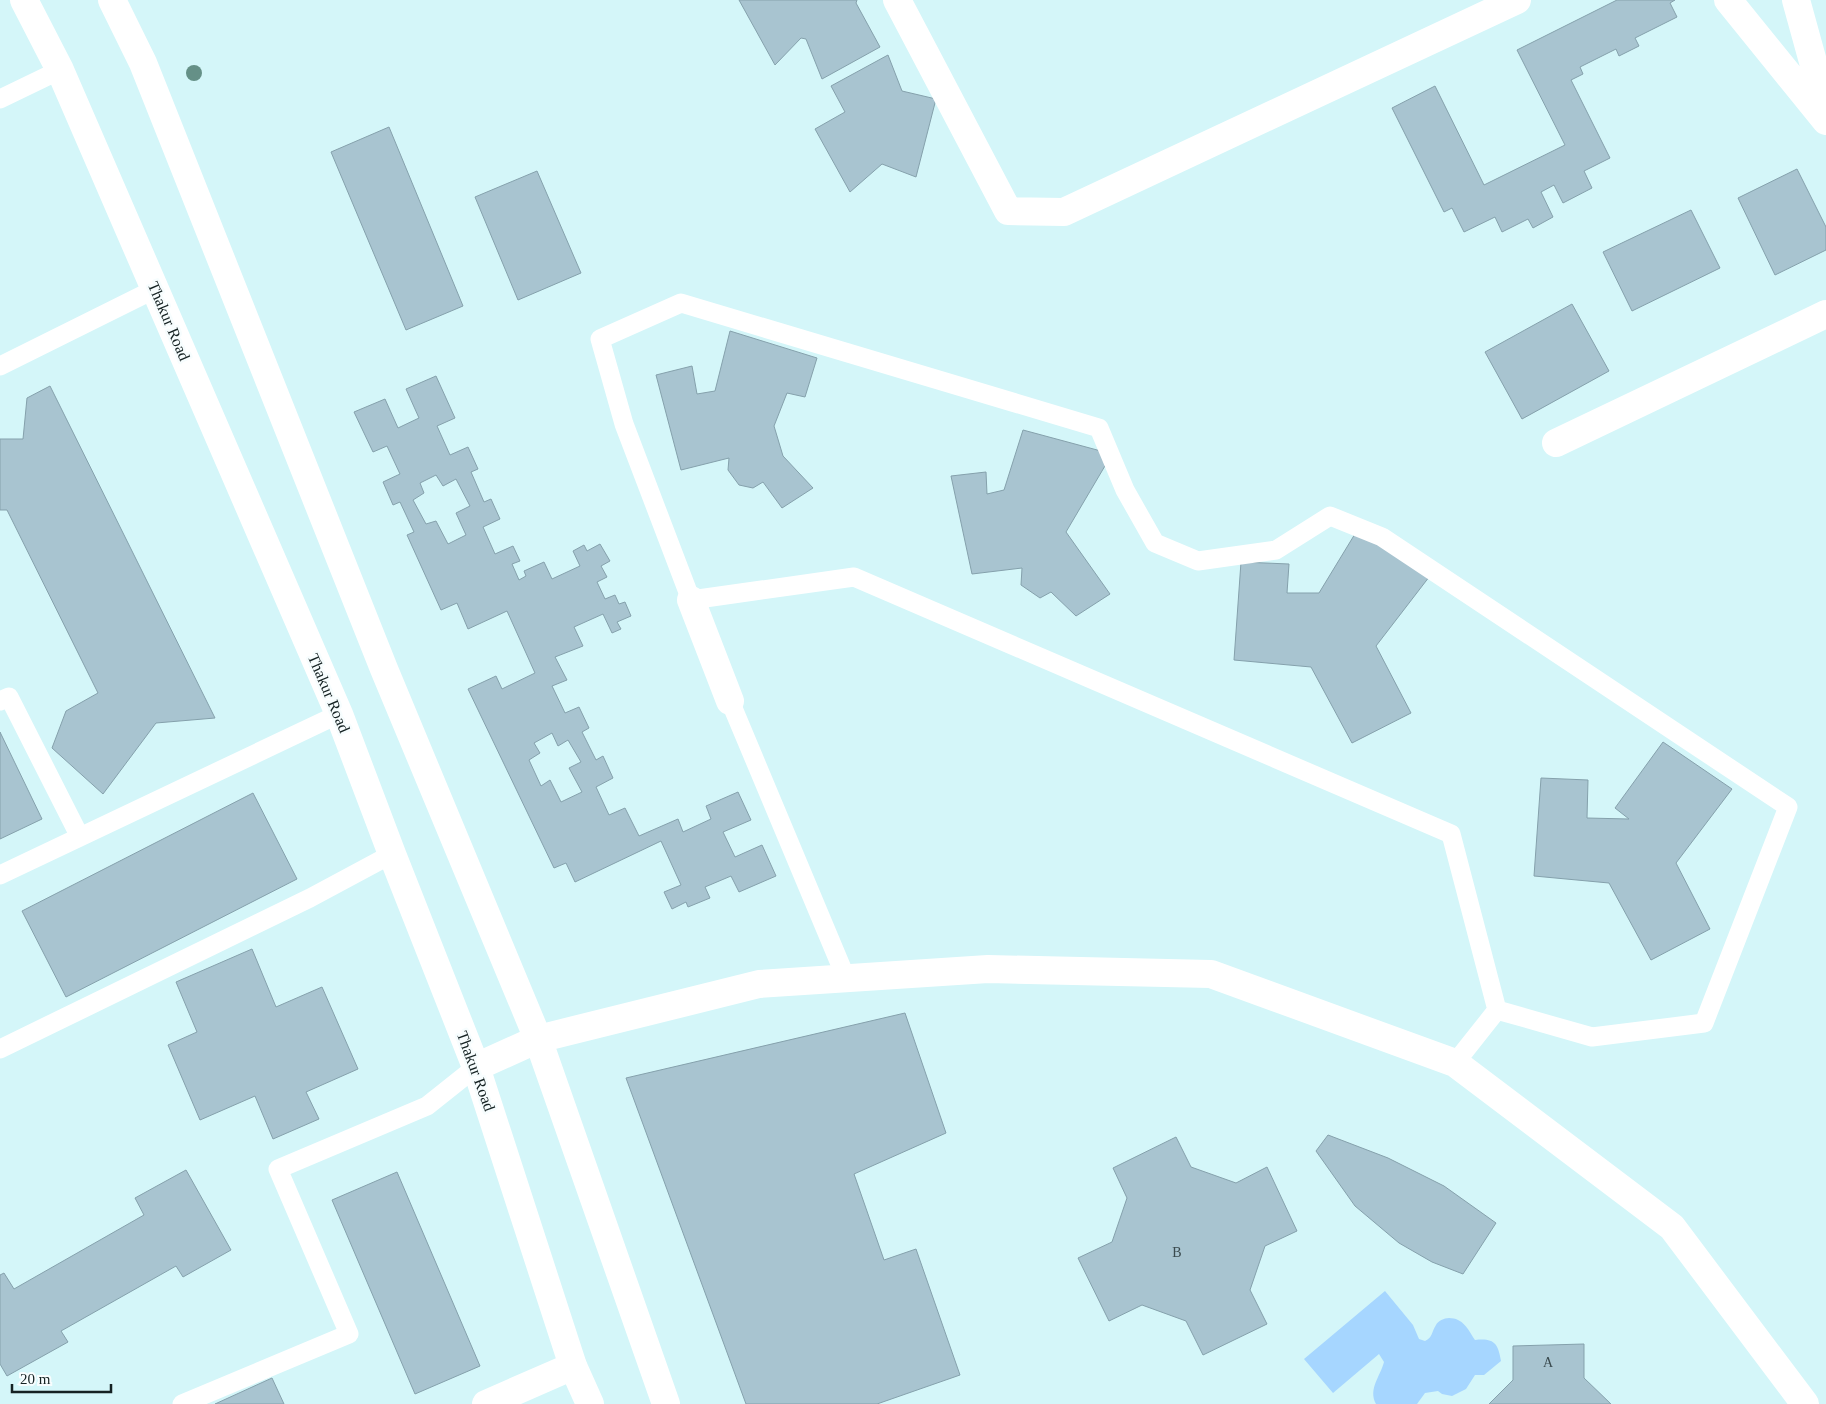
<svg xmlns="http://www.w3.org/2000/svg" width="1826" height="1404" font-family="Georgia,serif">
<rect width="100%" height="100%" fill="#d4f6f9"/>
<path fill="#a6d6ff" d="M1385 1291 1413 1325 1419 1339 1425 1341C1433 1337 1431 1333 1436 1325 1438 1321 1444 1318 1449 1318 1463 1318 1468 1329 1475 1340 1494 1338 1498 1343 1501 1361L1484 1375H1475L1466 1389 1452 1396 1442 1394 1438 1391 1425 1393 1417 1404H1376C1368 1389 1380 1377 1384 1362L1379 1354 1333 1393 1304 1359Z"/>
<path fill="#a8c4d0" stroke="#85a1ac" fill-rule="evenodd" d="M739 0H857L856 3 880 47 822 79 806 39 801 38 775 65Z
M1617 0H1675L1670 3 1677 17 1635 38 1639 46 1619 56 1616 49 1580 67 1583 74 1571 80 1610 158 1584 171 1592 188 1563 203 1554 185 1541 192 1553 217 1533 228 1528 219 1502 232 1495 217 1464 232 1452 208 1444 212 1392 108 1435 86 1484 185 1565 145 1517 50Z
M888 55 902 91 936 99 916 177 882 164 850 192 815 129 845 112 831 86Z
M389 127 463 306 406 330 331 152Z
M1797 169 1826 227V250L1775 275 1738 198Z
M537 171 581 273 518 300 475 197Z
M1691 210 1720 268 1632 311 1603 252Z
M1572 304 1609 371 1522 419 1485 352Z
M730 331 817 358 805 397 787 393 774 426 783 456 813 488 782 508 763 482 753 488 739 485 728 470 729 458 681 470 656 375 692 366 697 394 715 391Z
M436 376 455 418 437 426 450 455 468 447 478 469 471 472 484 502 491 499 500 519 483 527 495 554 513 546 520 561 512 564 519 580 526 576 524 571 544 562 552 579 580 566 573 551 584 545 587 551 600 544 610 561 601 566 607 577 597 582 605 599 615 595 619 604 625 602 631 616 617 622 621 629 612 633 603 614 574 627 583 646 555 657 567 680 552 686 565 713 579 707 589 728 582 732 596 760 603 756 613 778 596 787 609 815 625 808 639 836 678 819 683 832 711 819 706 806 738 792 751 820 723 832 735 857 762 845 776 876 739 892 731 876 705 887 710 898 688 907 686 902 672 909 664 892 681 885 661 841 575 882 566 863 554 868 468 689 496 676 502 689 535 673 507 611 468 629 457 603 441 610 407 535 414 532 400 502 393 505 383 482 400 474 387 446 373 452 354 412 385 399 398 428 419 418 406 389ZM436 475 443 486 456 479 470 506 456 513 466 535 448 544 436 521 426 524 413 500 424 493 420 483ZM552 733 558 746 568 740 581 762 569 768 582 792 561 802 550 780 541 786 529 760 540 753 534 743Z
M50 386 215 718 156 723 103 794 52 748 66 711 98 693 7 510H0V439H23L27 398Z
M1023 430 1112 454 1066 532 1110 594 1076 616 1051 592 1040 598 1021 585 1022 568 972 574 951 476 986 472 987 494 1004 490Z
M1361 524 1436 568 1376 646 1411 713 1352 743 1311 667 1234 660 1241 562 1289 564 1287 593H1319Z
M0 732 42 819 0 839Z
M1663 742 1732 789 1676 863 1710 929 1651 960 1609 883 1534 876 1541 778 1588 780 1587 818 1629 819 1615 808Z
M253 793 297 879 66 997 22 911Z
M252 949 276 1007 322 987 358 1069 306 1092 319 1119 273 1139 255 1096 200 1120 168 1045 197 1032 176 982Z
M905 1013 946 1133 854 1174 884 1260 916 1249 960 1375 877 1404H746L626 1078Z
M1328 1135 1388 1158 1444 1186 1496 1223 1463 1274 1432 1262 1399 1243 1355 1206 1316 1151Z
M1176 1137 1191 1167 1236 1183 1267 1167 1297 1231 1265 1246 1250 1290 1267 1324 1203 1355 1186 1321 1142 1305 1109 1321 1078 1258 1112 1242 1127 1198 1113 1168Z
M186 1170 231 1250 183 1277 176 1266 61 1331 68 1342 7 1376 0 1364V1275L4 1273 14 1289 144 1215 135 1198Z
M397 1172 480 1366 415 1394 332 1200Z
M1584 1344V1378L1611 1404H1489L1513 1380V1346Z
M272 1378 284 1404H215Z"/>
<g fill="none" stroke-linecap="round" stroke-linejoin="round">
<path stroke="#fff" stroke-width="19" d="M0 99 60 70
M681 303 1099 428 1125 490 1155 543 1198 561 1276 550 1330 516 1382 537 1788 807 1704 1023 1592 1037 1497 1010 1451 834 854 577 691 600 624 424 600 339Z
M0 366 155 289
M0 701 9 697 80 837
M730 701 846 978
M0 875 339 714
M0 1049 310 898 392 854
M1455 1063 1497 1010
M182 1404 349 1334 278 1169 427 1106 476 1067"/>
<path stroke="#fff" stroke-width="28" d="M897 0 1008 211 1064 212 1517 0
M1728 0 1826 121
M1796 0 1826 109
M1556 443 1826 314
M691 600 730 701
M476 1067 538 1039 759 984 988 969 1211 974 1455 1063 1672 1227 1805 1404
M486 1404 573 1366"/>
<path stroke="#fff" stroke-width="28" d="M24 0 60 70 339 714 392 854 476 1067 573 1366 590 1404
M112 0 143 63 384 669 538 1039 666 1404"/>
</g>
<circle fill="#659087" cx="194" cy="73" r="8"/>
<g text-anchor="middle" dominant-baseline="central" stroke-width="5" stroke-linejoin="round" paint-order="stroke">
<g font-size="14" fill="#3a4a4e">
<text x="1177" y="1252">B</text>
<text x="1548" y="1362">A</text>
</g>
<g font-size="16" fill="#152223" stroke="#f7fdfe">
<text transform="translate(169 321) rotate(67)">Thakur Road</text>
<text transform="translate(329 693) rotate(67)">Thakur Road</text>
<text transform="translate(476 1071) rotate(70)">Thakur Road</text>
</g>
</g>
<path d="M12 1384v8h99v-8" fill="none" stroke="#152223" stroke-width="2.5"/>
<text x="20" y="1384" font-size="15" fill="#152223" stroke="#f7fdfe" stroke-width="4" paint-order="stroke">20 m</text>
</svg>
